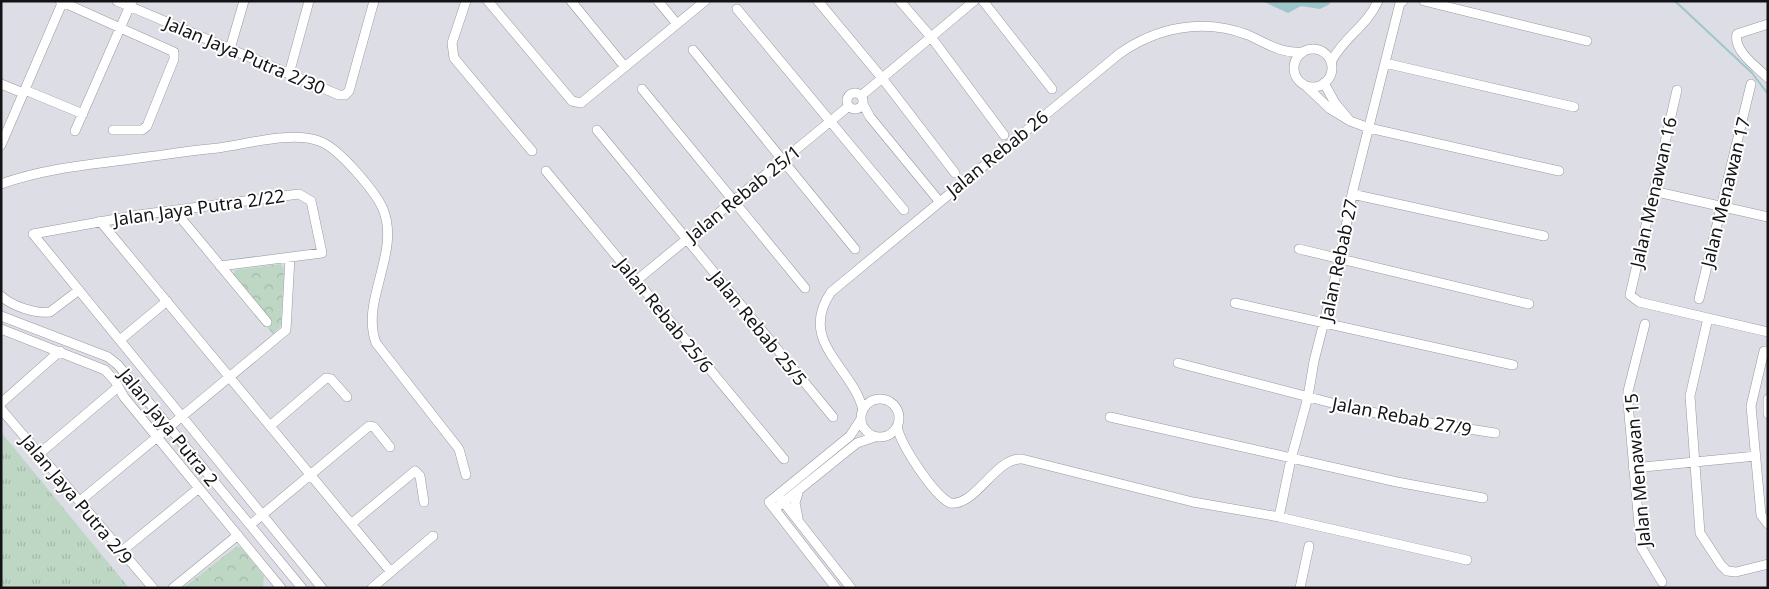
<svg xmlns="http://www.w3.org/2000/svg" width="1769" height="589" font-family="'Noto Sans',sans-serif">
<defs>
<pattern id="grass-tufts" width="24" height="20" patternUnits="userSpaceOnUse" patternTransform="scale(1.25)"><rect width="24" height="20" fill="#bed7c5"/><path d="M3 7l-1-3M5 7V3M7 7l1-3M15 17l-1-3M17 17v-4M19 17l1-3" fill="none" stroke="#a2b8a8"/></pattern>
<pattern id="park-crowns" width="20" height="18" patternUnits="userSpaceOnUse" patternTransform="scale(1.25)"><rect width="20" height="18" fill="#bed7c5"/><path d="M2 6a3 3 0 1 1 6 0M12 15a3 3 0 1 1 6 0" fill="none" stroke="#a2b8a8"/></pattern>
</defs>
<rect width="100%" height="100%" fill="#dddde5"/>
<path fill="url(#grass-tufts)" d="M1 432 129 588H1Z"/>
<path fill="url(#park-crowns)" d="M281 264 284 269 281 326 273 334 266 326 271 321 233 275 235 270Z
M237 546 241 548 264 576 263 588H183Z"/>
<path fill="#9ec6ca" d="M1262 1H1328L1330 4 1320 9 1301 6 1288 13Z"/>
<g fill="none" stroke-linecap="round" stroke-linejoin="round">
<path stroke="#9ec6ca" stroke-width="2" d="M1675 1 1752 73 1768 94"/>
<defs>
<path id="minor" d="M60 1 174 52V59L147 126 142 130H113
M117 1 339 95H345L349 91 374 1
M466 1 452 43 454 58 532 151
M488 1 572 101 581 103 705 1
M571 1 625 67
M658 1 677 24
M818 1 882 78 955 173
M900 1 931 37 1004 135
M983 1 1052 89
M1424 1 1587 41
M737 9 904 210
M1768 24 1737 34C1733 51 1757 67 1768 78
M1294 68a19 19 0 1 1 38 0a19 19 0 1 1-38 0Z
M230 49 244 1
M693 50 855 249
M1331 62C1343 38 1367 26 1378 1
M1385 63 1574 107
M289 74 309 1
M1 84 23 93
M1306 86 1330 109 1350 121 1335 103 1324 83
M642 89 805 288
M25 90 83 114
M1677 90 1630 295 1639 302 1768 332
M847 101a8 8 0 1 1 16 0a8 8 0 1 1-16 0Z
M862 95 974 1
M863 104 870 117 939 201
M1350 121 1369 128 1559 171
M597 130 833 417
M75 131 132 1
M1 145 63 1
M546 171 784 459
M1 184C48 167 98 164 147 157 170 154 194 150 218 148 248 144 291 131 319 141 338 147 375 191 383 209 401 253 360 300 376 343L459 449 466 475
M1653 191 1768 217
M1352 194 1544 236
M175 211 267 322
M100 221 391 572
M33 234 322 588
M33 234 138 215 299 194 311 201 322 253 220 266
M1299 249 1529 304
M637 280 849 106
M1 296C12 306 35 314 50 312L79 290
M1699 299 1751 84
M1235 303 1513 365
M1 316 108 357 118 365 302 588
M1708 318 1690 396 1700 533 1721 565 1727 571 1736 572 1768 564
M1645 324 1628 391V403L1641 547 1662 582
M1 329 105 370 115 381 124 397 281 588
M120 340 167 301
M1764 351 1751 406 1761 515 1768 524
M1178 363 1351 408 1411 420 1495 433
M1768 399V414
M861 418a19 19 0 1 1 38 0a19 19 0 1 1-38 0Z
M1 403 60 351
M1 409 153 588
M863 410C853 367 797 342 831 292L1119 54C1157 27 1203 18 1248 35 1266 43 1281 54 1302 52
M1110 417 1397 482 1483 498
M270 426 326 378 331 379 347 397
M897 426C900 444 933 494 950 503 976 507 995 457 1022 459L1193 502 1279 517 1467 560
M39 454 118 387
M1633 468 1756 456
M781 499 851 588
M80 501 286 330 290 257
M775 509 857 443 875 437
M1279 517 1291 459 1308 397 1314 361 1340 259 1352 194 1400 3 1403 1
M798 518 795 503 799 490
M351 524 415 471 420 476 424 502
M250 525 369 426 374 427 390 447
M122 551 199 488
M173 588 238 535
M372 588 433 536
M836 588 769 502 850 436 861 419
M1300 588 1309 546"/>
</defs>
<use href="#minor" stroke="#98989f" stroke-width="10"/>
<use href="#minor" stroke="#fff" stroke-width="9"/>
</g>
<g text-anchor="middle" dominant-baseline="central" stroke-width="4" stroke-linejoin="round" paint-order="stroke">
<g font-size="18" fill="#131315" stroke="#fff">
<text transform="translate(245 55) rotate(23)">Jalan Jaya Putra 2/30</text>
<text transform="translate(997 153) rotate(-39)">Jalan Rebab 26</text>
<text transform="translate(1653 192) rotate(-77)">Jalan Menawan 16</text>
<text transform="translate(1725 192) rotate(-76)">Jalan Menawan 17</text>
<text transform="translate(743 193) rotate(-39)">Jalan Rebab 25/1</text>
<text transform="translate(199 207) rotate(-8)">Jalan Jaya Putra 2/22</text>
<text transform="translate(1338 260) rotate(-78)">Jalan Rebab 27</text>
<text transform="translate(665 315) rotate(51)">Jalan Rebab 25/6</text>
<text transform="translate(759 328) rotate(51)">Jalan Rebab 25/5</text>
<text transform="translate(1402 416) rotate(11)">Jalan Rebab 27/9</text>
<text transform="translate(169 427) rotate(51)">Jalan Jaya Putra 2</text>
<text transform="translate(1637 470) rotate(-95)">Jalan Menawan 15</text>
<text transform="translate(77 499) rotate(50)">Jalan Jaya Putra 2/9</text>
</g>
</g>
<rect width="1769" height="589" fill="none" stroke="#131315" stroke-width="5"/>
</svg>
